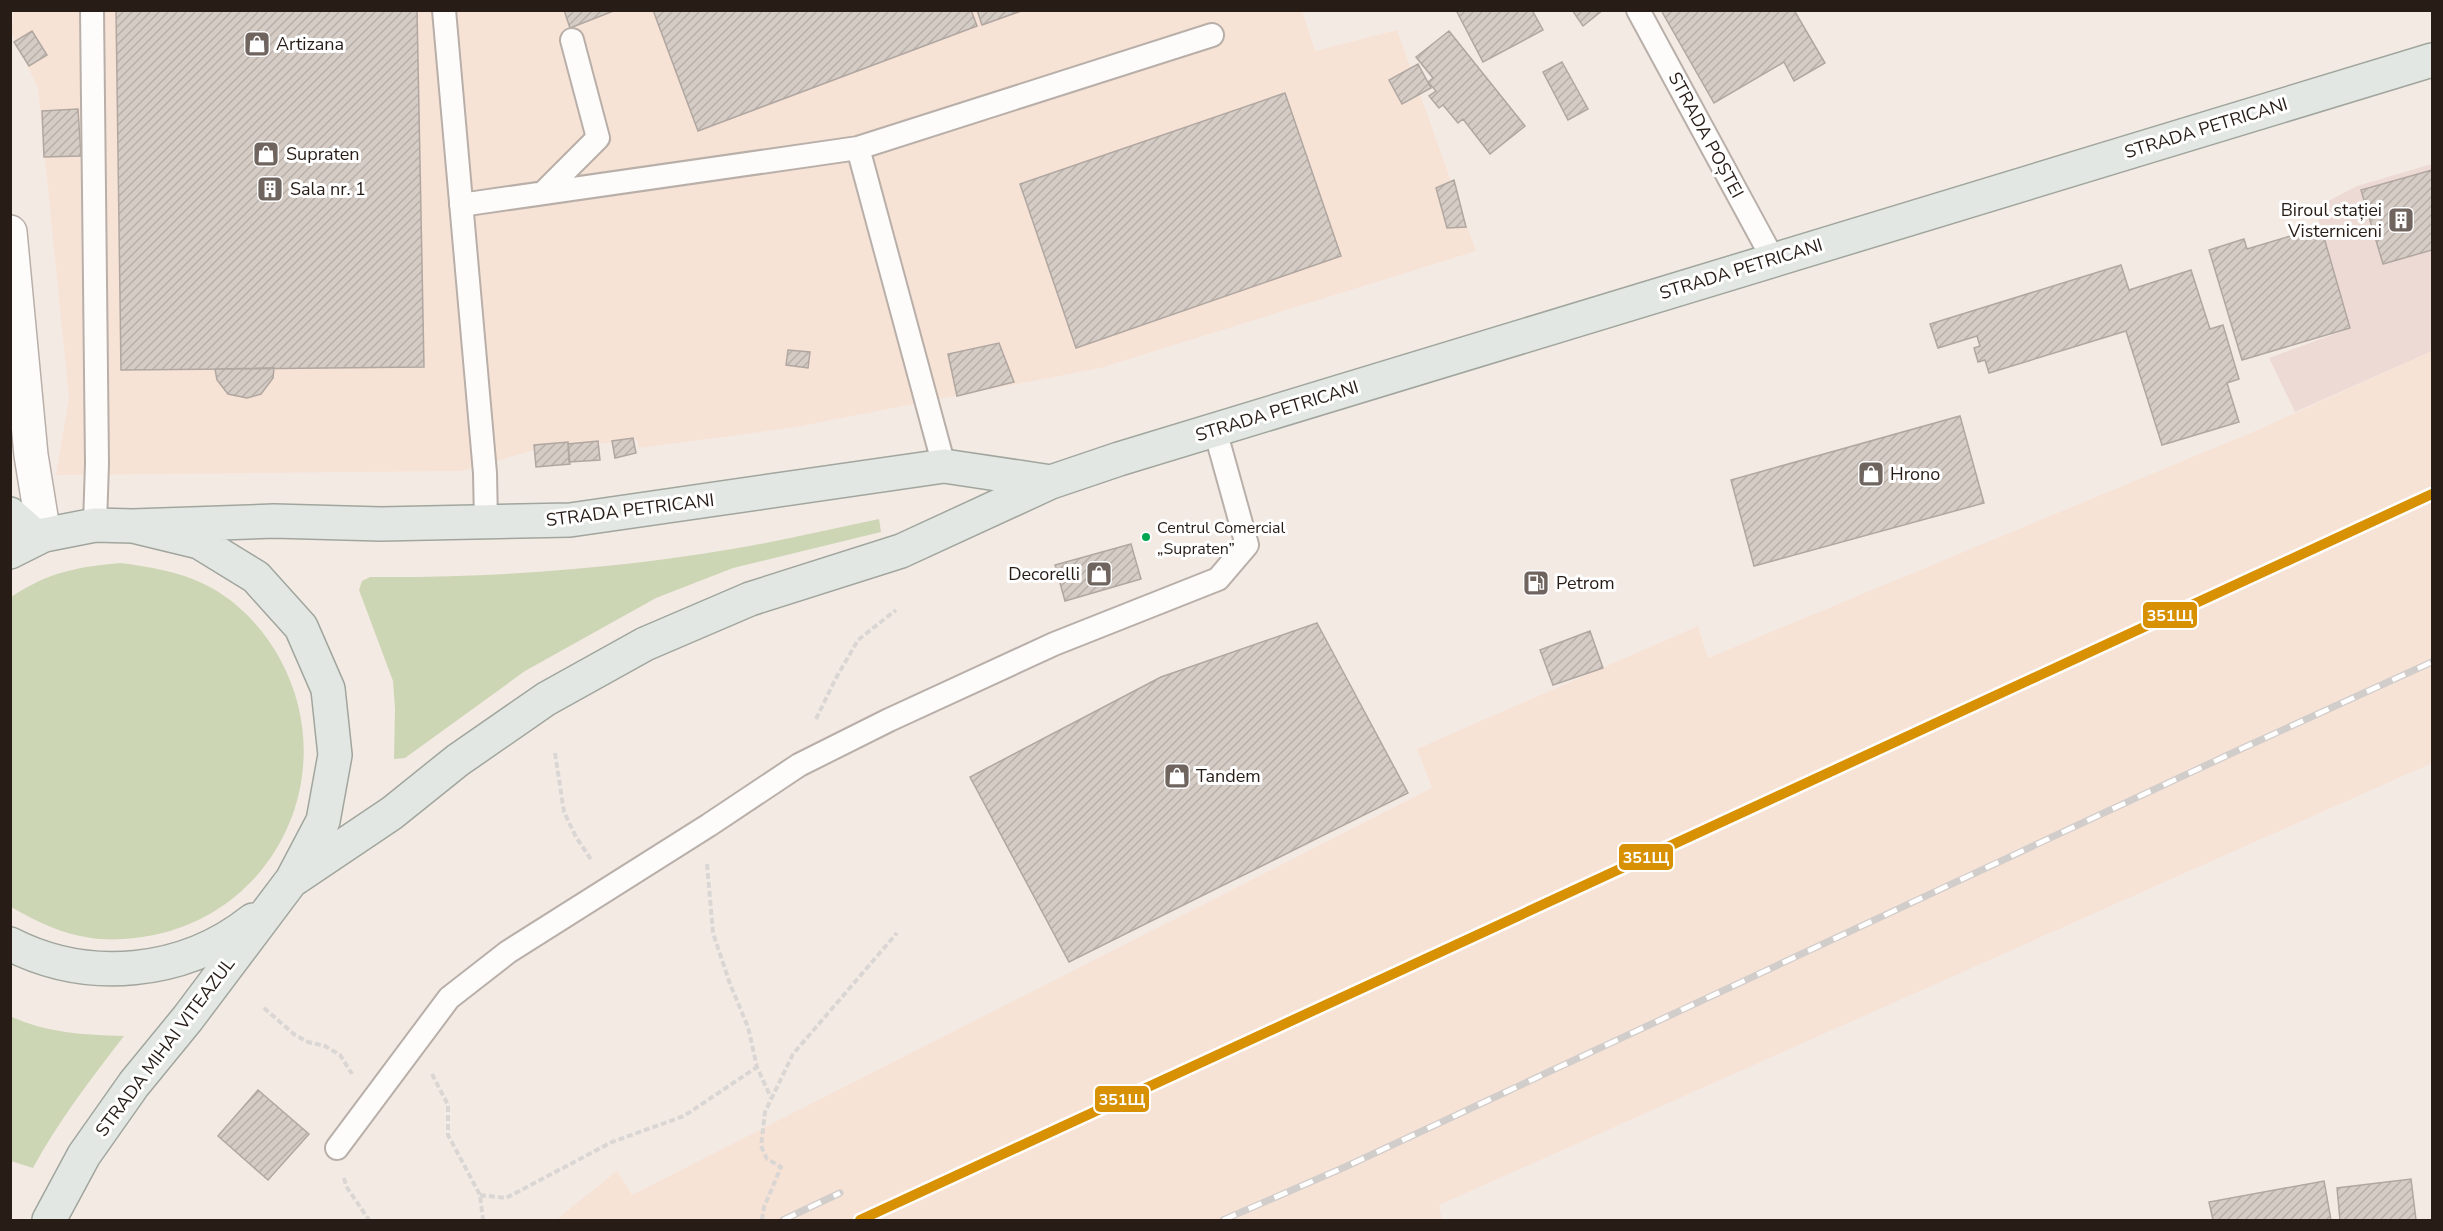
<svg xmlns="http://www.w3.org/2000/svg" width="2443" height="1231" font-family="'Nunito Sans',sans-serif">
<defs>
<pattern id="building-hatch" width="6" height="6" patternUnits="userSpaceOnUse" patternTransform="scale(1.5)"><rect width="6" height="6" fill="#d6ccc6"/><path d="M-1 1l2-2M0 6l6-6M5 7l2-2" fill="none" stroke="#b8afa9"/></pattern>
</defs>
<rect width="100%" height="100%" fill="#f4eae4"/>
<path fill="#f7e2d6" d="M14 10 1302 11 1315 51 1397 30 1476 251 1100 368 790 428 639 448 637 440 534 450 461 471 56 475 69 398 38 88 11 32Z
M2432 351V763L1439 1205 1442 1220H556L617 1171 632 1195 1432 788 1417 749 1698 626 1708 658 2260 429Z"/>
<path fill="#eddad4" d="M2432 164V351L2295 412 2269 358 2350 328 2315 208 2357 186Z"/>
<path fill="#cdd6b4" d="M879 519 881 532 733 568 656 598 525 671 405 758 394 759 395 709 393 681 359 590 362 581 370 577C490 578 614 569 732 549 781 541 830 529 879 519Z
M121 563C150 567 177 571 204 584 236 599 264 629 280 659 341 771 279 909 154 935 134 939 111 941 91 938 61 934 36 921 11 907V597C49 572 76 567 121 563Z
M10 1016C46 1033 85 1035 124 1036 91 1079 59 1120 33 1168L11 1161Z"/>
<path fill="url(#building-hatch)" stroke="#b1a7a1" stroke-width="1.5" d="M116 10H417L424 367 121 370Z
M564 10H616L570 28Z
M653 10H971L977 26 698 131Z
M977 10H1024L982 25Z
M1456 10H1532L1543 30 1483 62Z
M1572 10H1603L1583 26Z
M1661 10H1794L1825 63 1794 81 1784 62 1714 103Z
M32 31 47 55 29 66 14 42Z
M1449 31 1525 126 1490 154 1463 119 1458 123 1443 105 1439 108 1429 96 1436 91 1428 82 1433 78 1416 57Z
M1562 62 1588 109 1568 120 1543 72Z
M1418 64 1431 88 1402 104 1389 80Z
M1285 93 1341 256 1076 348 1020 184Z
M78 109 81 156 44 157 42 111Z
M2432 170V250L2383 264 2361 190Z
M1454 180 1466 227 1447 228 1436 188Z
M2321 227 2350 328 2242 360 2209 250 2244 239 2247 249Z
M2121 265 2129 290 2191 270 2210 329 2223 325 2239 379 2227 383 2239 422 2162 445 2126 331 1989 373 1985 360 1978 362 1974 348 1980 346 1977 336 1938 348 1930 324Z
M999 343 1014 382 957 396 948 354Z
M788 350 810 352 808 368 786 365Z
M274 368 273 378 261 394 247 398 228 394 217 380 215 369Z
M1960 416 1984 503 1754 566 1731 480Z
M633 438 636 453 615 458 612 441Z
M598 441 600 460 569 462 568 444Z
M568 442 570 464 536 467 534 445Z
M1131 544 1141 579 1065 601 1055 565Z
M1317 623 1408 793 1069 962 970 777 1161 677Z
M1590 631 1603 668 1553 685 1540 650Z
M258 1090 309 1134 268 1180 218 1136Z
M2411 1179 2416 1220H2340L2337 1188Z
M2324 1181 2331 1220H2213L2209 1202Z"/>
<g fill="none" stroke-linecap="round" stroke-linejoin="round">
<defs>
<path id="service" d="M92 10 97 463 95 525
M444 10 485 473 486 522
M1638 10 1773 259
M858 148 944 466
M543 193 598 138 572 40
M461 205 858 148 1212 35
M337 1148 449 998 508 952 709 825 799 765 889 720 1054 644 1218 579 1247 545 1215 430"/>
<path id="minor" d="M10 232 31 455 44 535"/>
<path id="primary" d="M10 514 37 538
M133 526 274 521 381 524 570 520 944 466 1051 482
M10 552 44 535 95 525 133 526 199 542 256 577 301 627 328 689 335 755 323 821 293 878
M10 944C88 984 184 975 253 920
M49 1220 84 1155 134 1084 188 1018 291 881 392 813 458 760 546 699 645 644 750 599 901 551 1051 482 1119 459 2432 60"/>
</defs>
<use href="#service" stroke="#b9afa9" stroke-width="26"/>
<use href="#minor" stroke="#b9afa9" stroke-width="36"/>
<use href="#primary" stroke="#a0a69d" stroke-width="36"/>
<path stroke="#dad6d4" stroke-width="4" stroke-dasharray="6 3" stroke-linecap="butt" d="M816 719 836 678 858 640 896 610
M555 753 564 812 576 837 592 861
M707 864 713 933 730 984 748 1027 757 1067 771 1098
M264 1008 295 1035 308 1042 325 1046 340 1055 352 1074
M432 1074 448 1105V1135L480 1195 483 1220
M344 1178 346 1186 369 1220
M480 1195 506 1198 612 1142 684 1116 757 1067
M762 1220 764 1207 781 1167 767 1159 761 1146 765 1112 793 1054 897 933"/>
<use href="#service" stroke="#fdfcfb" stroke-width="22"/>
<use href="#minor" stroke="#fdfcfb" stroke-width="33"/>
<use href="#primary" stroke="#e3e7e3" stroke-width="33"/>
<defs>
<path id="rail" d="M783 1220 840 1193
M1223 1220 1345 1167 2243 748 2432 662"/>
</defs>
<use href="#rail" stroke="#d0cdcb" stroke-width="7"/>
<use href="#rail" stroke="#fff" stroke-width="4.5" stroke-dasharray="14" stroke-linecap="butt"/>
<defs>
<path id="rail-1" d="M860 1220 2432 494"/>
</defs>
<use href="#rail-1" stroke="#fff" stroke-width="15"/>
<use href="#rail-1" stroke="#d89103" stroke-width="10"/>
</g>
<defs>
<symbol id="shop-square" viewBox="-11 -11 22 22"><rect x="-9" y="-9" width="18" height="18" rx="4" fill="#6f645e" stroke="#fff"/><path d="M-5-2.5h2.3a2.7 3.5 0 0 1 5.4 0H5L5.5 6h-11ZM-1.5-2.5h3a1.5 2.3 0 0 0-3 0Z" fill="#fff"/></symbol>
<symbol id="building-square" viewBox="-11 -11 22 22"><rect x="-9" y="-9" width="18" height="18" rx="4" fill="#6f645e" stroke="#fff"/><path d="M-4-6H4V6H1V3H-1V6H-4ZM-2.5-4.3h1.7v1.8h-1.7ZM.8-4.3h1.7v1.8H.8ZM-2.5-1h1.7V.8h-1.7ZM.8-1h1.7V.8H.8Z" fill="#fff"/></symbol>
<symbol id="fuel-square" viewBox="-11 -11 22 22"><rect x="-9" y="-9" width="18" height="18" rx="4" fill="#6f645e" stroke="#fff"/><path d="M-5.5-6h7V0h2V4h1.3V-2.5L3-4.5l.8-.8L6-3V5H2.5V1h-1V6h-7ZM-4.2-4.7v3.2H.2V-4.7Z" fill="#fff"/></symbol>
</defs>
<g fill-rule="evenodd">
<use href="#shop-square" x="242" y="29" width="30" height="30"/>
<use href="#shop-square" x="251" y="139" width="30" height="30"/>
<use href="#building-square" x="255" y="174" width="30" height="30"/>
<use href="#building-square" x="2386" y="205" width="30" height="30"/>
<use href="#shop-square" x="1856" y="459" width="30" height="30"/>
<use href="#shop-square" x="1084" y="559" width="30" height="30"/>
<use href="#fuel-square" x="1521" y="568" width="30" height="30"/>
<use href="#shop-square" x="1162" y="761" width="30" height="30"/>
</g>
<circle fill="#00a651" stroke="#fff" stroke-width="2" cx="1146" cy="537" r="5"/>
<g text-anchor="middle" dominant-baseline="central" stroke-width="6" stroke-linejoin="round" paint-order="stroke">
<g font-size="16" fill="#271c16" stroke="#fff" text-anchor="start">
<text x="1157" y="528">Centrul Comercial<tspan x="1157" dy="21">„Supraten”</tspan></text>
</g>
<g font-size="18" fill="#271c16" stroke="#fff" text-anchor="start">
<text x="276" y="44">Artizana</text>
<text x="286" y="154">Supraten</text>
<text x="290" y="189">Sala nr. 1</text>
<text x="2382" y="210" text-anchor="end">Biroul stației<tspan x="2382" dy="21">Visterniceni</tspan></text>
<text x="1890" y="474">Hrono</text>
<text x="1080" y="574" text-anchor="end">Decorelli</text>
<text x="1556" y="583">Petrom</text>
<text x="1196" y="776">Tandem</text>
</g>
<g font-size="18" fill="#271c16" stroke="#fff">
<text transform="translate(2206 128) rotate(-17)">STRADA PETRICANI</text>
<text transform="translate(1706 135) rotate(62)">STRADA POȘTEI</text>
<text transform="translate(1741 269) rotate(-17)">STRADA PETRICANI</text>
<text transform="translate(1277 411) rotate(-17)">STRADA PETRICANI</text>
<text transform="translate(630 510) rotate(-7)">STRADA PETRICANI</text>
<text transform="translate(165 1047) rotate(-53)">STRADA MIHAI VITEAZUL</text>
</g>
</g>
<g stroke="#fff" stroke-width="2">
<rect x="2142" y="601" width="56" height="28" rx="6" fill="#d89103"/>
<rect x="1618" y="843" width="56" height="28" rx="6" fill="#d89103"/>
<rect x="1094" y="1085" width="56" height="28" rx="6" fill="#d89103"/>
</g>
<g font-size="16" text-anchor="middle" font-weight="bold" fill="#fff">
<text x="2170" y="621">351Щ</text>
<text x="1646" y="863">351Щ</text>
<text x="1122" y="1105">351Щ</text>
</g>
<rect width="2443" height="1231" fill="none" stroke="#271c16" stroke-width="24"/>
</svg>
